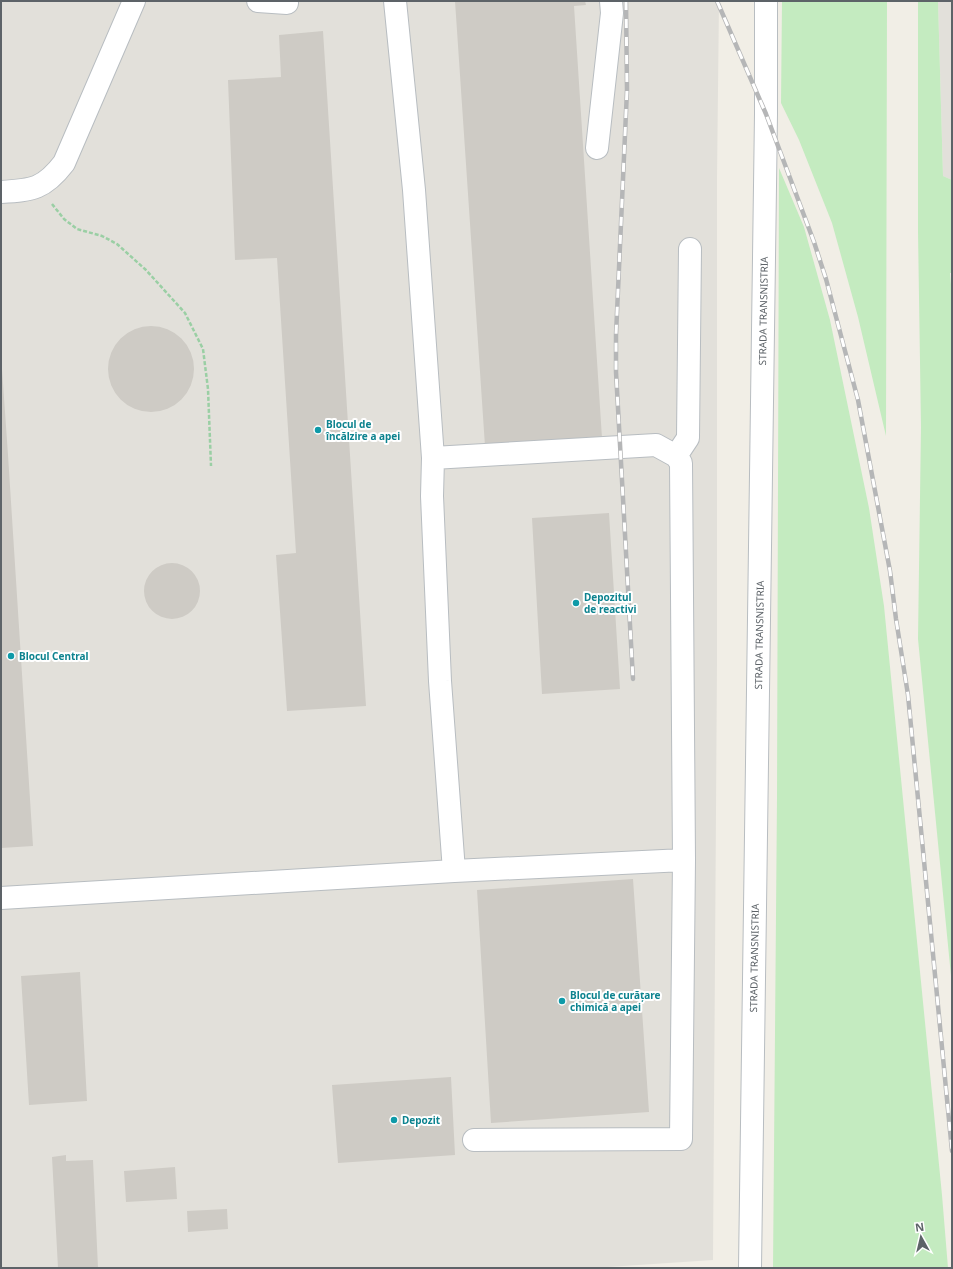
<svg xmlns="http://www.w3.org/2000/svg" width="953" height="1269" font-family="'Noto Sans',sans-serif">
<rect width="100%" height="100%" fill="#f1eee6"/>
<path fill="#e2e0da" d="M1 1H719L717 178V662L713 1260 593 1268H1Z
M938 1H952V180L943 176Z"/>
<path fill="#c4ebc0" d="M782 1H887L886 436 858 317 832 223 799 140 781 103Z
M918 1H938L943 176 952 180V273H950L952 296V986L918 639 921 427 918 232Z
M779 168 804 227 830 320 869 508 884 606 942 1195 948 1268H773L777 797Z"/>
<path fill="#cecbc5" d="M455 1H585L586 5 574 6 602 438 485 446Z
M323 31 366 706 287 711 276 555 296 553 277 258 235 260 228 80 281 77 279 35Z
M108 369a43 43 0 1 1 86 0a43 43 0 1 1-86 0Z
M1 369H2L8 455 33 846 1 848Z
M609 513 620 689 542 694 532 518Z
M144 591a28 28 0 1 1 56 0a28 28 0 1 1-56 0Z
M633 879 649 1112 491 1123 477 890Z
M80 972 87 1101 29 1105 21 976Z
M451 1077 455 1155 338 1163 332 1085Z
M66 1155V1161L93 1160 98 1268H58L52 1157Z
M175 1167 177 1199 126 1202 124 1171Z
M227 1209 228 1229 188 1232 187 1211Z"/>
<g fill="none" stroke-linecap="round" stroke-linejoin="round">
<defs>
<path id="minor" d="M258 1 287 3
M395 1 414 190 433 458 432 496 440 681 454 871
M597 148 612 13 611 1
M1 192C33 190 44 189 64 163L134 1
M676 456 688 438 690 249
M433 458 656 445 676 456 681 463 684 860 681 1139 474 1140
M1 898 454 871 684 860
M750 1268 766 114V1"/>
</defs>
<use href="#minor" stroke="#b8bdc1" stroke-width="24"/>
<path stroke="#9acfa4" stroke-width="2.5" stroke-dasharray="4 2" stroke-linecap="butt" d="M52 204 64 219 77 229 102 236 117 244 146 270 185 313 203 349 208 389 211 466"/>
<use href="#minor" stroke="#fff" stroke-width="22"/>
<defs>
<path id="rail" d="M626 1 627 90 616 335V372L633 679
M717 1 766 114 814 242 826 279 858 400 890 571 896 619 908 695 952 1151"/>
</defs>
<use href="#rail" stroke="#b5b6b7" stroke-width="4.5"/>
<use href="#rail" stroke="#fff" stroke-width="3" stroke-dasharray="9" stroke-linecap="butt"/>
</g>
<g fill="#0f9aa8" stroke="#fff" stroke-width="1.5">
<circle cx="318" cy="430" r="4"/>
<circle cx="576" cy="603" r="4"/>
<circle cx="11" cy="656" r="4"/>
<circle cx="562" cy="1001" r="4"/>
<circle cx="394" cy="1120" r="4"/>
</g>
<g text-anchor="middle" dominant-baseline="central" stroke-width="4" stroke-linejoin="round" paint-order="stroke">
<g font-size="10" fill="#5d6368" stroke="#fff">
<text transform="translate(763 311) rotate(-89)">STRADA TRANSNISTRIA</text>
<text transform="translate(759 635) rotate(-89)">STRADA TRANSNISTRIA</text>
<text transform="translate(754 958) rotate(-89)">STRADA TRANSNISTRIA</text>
</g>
<g font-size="10" font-weight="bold" fill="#0d838f" stroke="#fff" text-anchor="start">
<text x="326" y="424">Blocul de<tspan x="326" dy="12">încălzire a apei</tspan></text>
<text x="584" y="597">Depozitul<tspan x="584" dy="12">de reaсtivi</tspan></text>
<text x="19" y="656">Blocul Central</text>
<text x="570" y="995">Blocul de curățare<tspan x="570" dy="12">chimică a apei</tspan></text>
<text x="402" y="1120">Depozit</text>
</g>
</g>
<rect width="953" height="1269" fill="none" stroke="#5d6368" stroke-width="4"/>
<g transform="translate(921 1237) rotate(352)" stroke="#ffffff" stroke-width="3" paint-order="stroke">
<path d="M0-3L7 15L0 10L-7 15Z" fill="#5d6368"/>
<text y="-6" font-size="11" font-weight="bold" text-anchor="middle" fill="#5d6368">N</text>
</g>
</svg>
